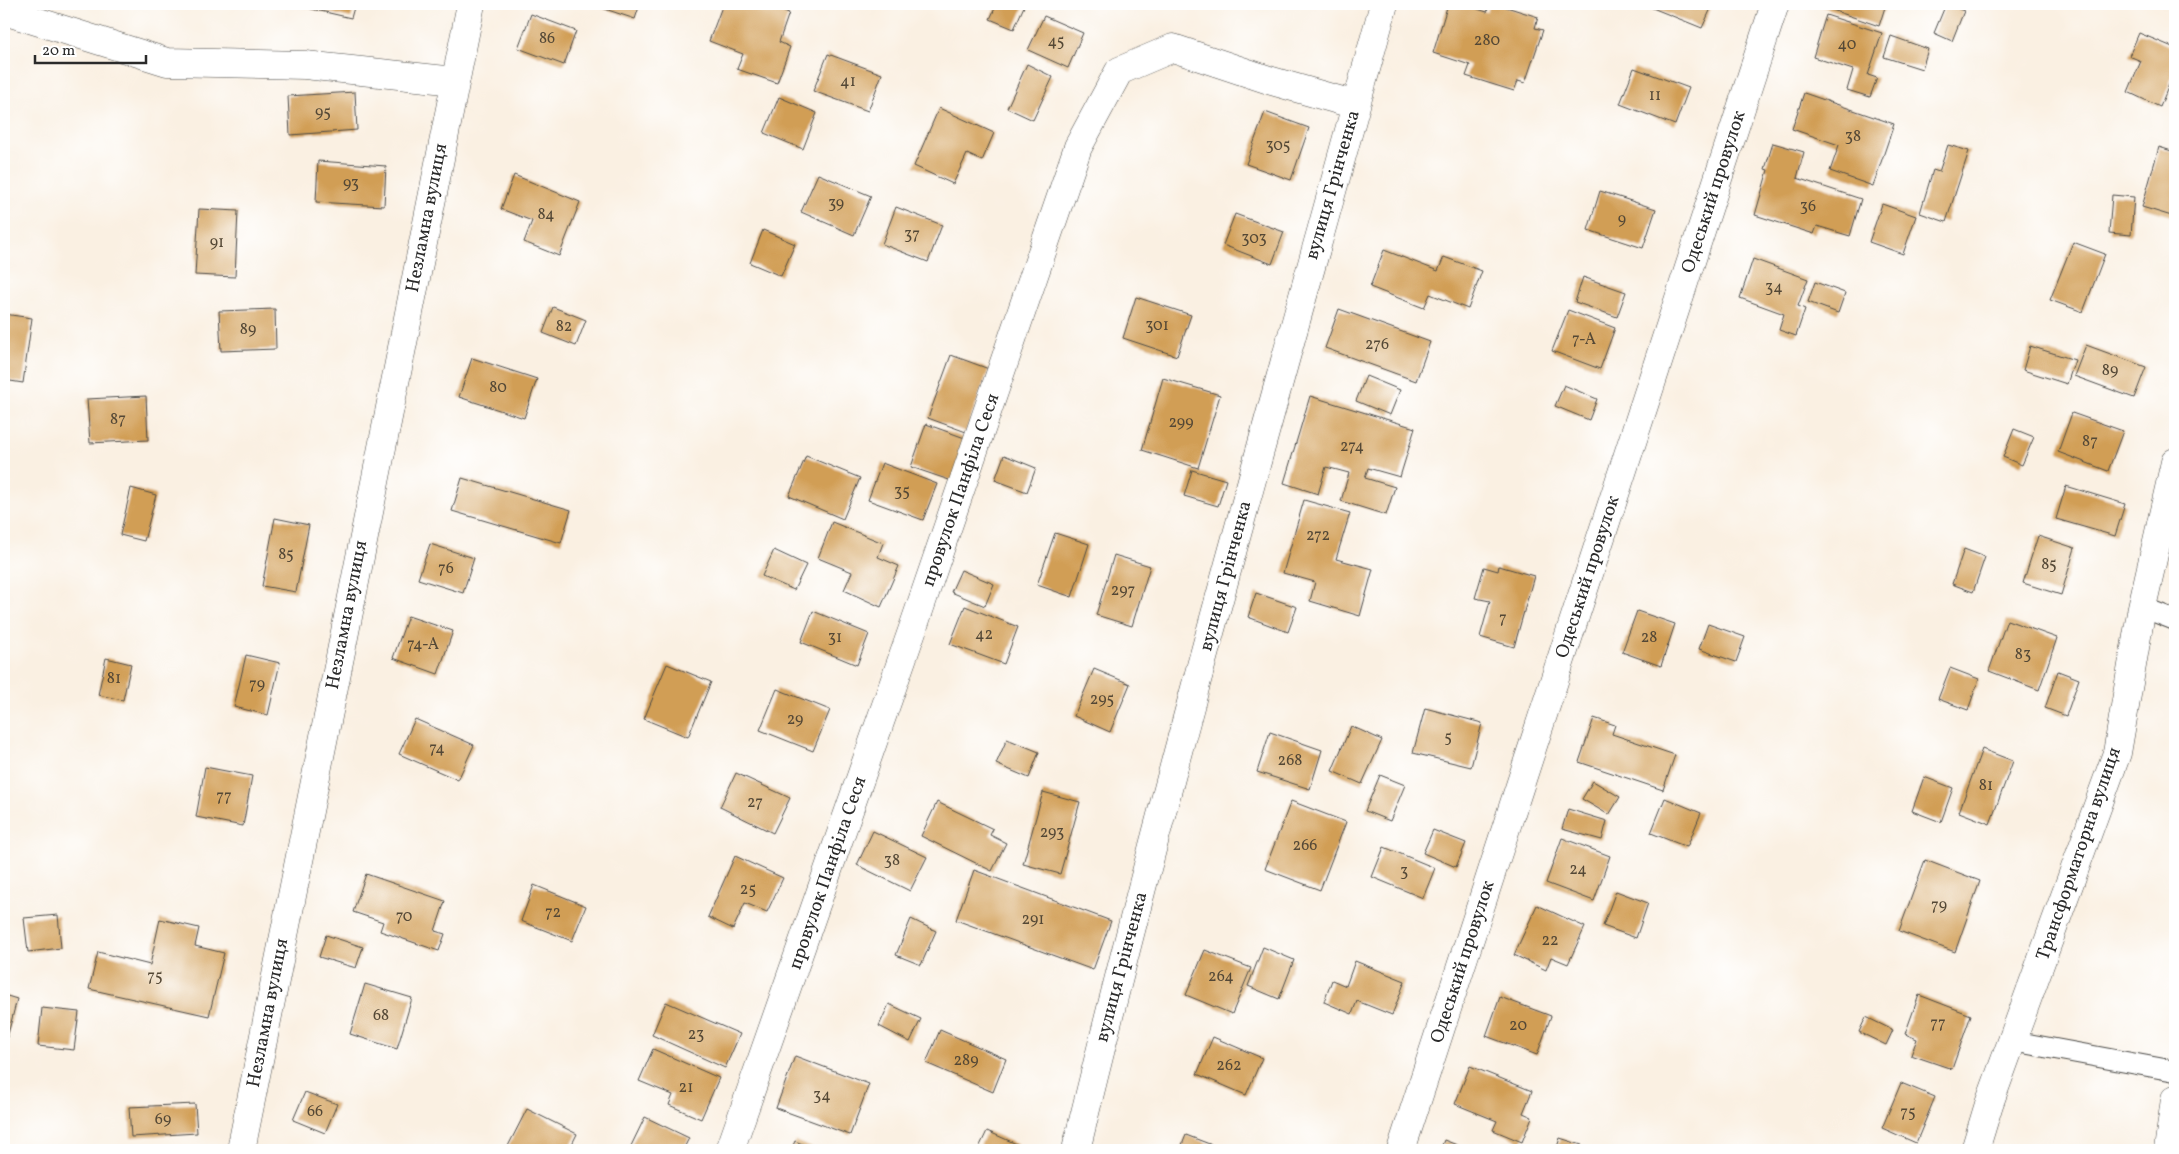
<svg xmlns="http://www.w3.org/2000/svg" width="2179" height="1154" font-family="Vollkorn,serif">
<rect width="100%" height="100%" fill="#fff"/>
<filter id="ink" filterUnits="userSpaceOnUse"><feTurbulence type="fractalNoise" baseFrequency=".02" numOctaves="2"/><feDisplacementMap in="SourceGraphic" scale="10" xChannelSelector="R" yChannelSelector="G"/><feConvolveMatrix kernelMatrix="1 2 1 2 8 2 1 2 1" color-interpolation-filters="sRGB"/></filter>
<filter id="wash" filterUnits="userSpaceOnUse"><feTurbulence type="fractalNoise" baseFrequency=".0096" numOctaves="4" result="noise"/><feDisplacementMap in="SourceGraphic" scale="20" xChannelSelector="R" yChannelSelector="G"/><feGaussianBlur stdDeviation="1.12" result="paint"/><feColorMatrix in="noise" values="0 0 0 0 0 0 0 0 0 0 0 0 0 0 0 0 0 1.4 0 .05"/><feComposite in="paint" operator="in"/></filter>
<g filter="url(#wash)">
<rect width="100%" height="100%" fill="#faf0e2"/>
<g id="blocks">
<path fill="#d19e55" d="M290 4H355L351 18Z
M590 4H640L635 19Z
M723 4H764L789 13 779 42 790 47 777 83 737 69 743 54 709 41Z
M997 4H1025L1014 29 990 19Z
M1448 4H1462L1487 12 1490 4H1497L1538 17 1535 28 1543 30 1525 83 1518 81 1514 91 1466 76 1470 65 1433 53Z
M1652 4H1713L1702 28 1650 7Z
M1815 4H1886L1879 26Z
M1946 4 1964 11 1952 41 1934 33Z
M531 14 576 31 564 65 518 48Z
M1826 15 1882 33 1868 75 1877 78 1870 97 1847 90 1853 70 1813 57Z
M1044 16 1083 33 1068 68 1028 50Z
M2139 33 2175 48V70L2160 107 2128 92 2141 61 2129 56Z
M1891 36 1928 49 1922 69 1884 57Z
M828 54 882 74 868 111 813 91Z
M1027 64 1053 77 1033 120 1007 108Z
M1634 68 1689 88 1675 125 1620 104Z
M355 92 357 130 290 135 288 96Z
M1804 93 1894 124 1873 186 1830 171 1839 145 1792 129Z
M779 97 817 113 803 149 764 133Z
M939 108 994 133 982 161 967 154 953 184 914 166Z
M1265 112 1309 128 1291 180 1246 164Z
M1773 143 1804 152 1797 178 1861 199 1850 236 1817 226 1814 234 1755 215 1768 170 1765 169Z
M1948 145 1969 151 1946 222 1920 213 1933 170 1939 172Z
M2159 147 2175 152V217L2142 207Z
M318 161 386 166 384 206 316 202Z
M818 174 871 196 854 235 801 212Z
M514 175 580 202 559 256 524 242 532 221 501 209Z
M1600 191 1656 209 1643 248 1588 230Z
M2112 195 2134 197 2131 235 2109 233Z
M1882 204 1916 216 1903 254 1869 242Z
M896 207 942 225 928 262 882 244Z
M199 209 238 211 235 277 195 275Z
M1235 214 1284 232 1272 264 1223 245Z
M763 230 795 244 781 276 750 263Z
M2073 242 2105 254 2083 312 2050 300Z
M1384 250 1438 271 1444 257 1482 271 1468 309 1430 294 1424 308 1370 287Z
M1753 259 1808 279 1798 306 1805 309 1796 336 1779 330 1784 314 1740 298Z
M1583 277 1626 292 1617 317 1575 302Z
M1815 282 1845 293 1838 313 1808 302Z
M1136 297 1191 315 1177 356 1123 338Z
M553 307 586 320 576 346 543 333Z
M275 309 276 349 221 351 219 311Z
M1339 309 1430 342 1416 381 1325 348Z
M1568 310 1615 328 1600 369 1552 351Z
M4 314 32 318 23 383 4 380Z
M2086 345 2146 367 2134 398 2074 376Z
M2030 346 2075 360 2067 384 2023 370Z
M951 355 989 369 966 432 928 418Z
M472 358 537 379 524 418 459 397Z
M1366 376 1400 390 1390 415 1356 401Z
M1163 378 1220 395 1198 468 1142 450Z
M1564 385 1597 399 1589 420 1555 406Z
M146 396 148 440 90 443 87 399Z
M1310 396 1415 428 1400 477 1368 468 1365 478 1395 487 1386 515 1341 501 1349 473 1326 467 1318 494 1284 483Z
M2072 413 2123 431 2108 471 2058 452Z
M926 424 973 441 958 483 911 467Z
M2014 429 2034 437 2022 465 2003 457Z
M1004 455 1036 468 1027 492 995 480Z
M806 456 860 478 843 519 789 496Z
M882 463 937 484 923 520 868 500Z
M1192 470 1226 480 1218 506 1184 496Z
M462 478 571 510 561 543 452 511Z
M2066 486 2125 504 2115 536 2056 519Z
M131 488 156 495 144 541 120 535Z
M1304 500 1350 513 1336 559 1373 569 1360 616 1310 601 1315 582 1283 573Z
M275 518 309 525 296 592 262 586Z
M832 522 883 543 878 557 899 566 881 607 844 590 852 572 818 558Z
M1055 533 1089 544 1072 597 1037 585Z
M2038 536 2075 548 2061 595 2023 583Z
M430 544 474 558 463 593 418 579Z
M1964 549 1985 557 1973 592 1952 584Z
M774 550 806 565 794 590 762 576Z
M1114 555 1150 566 1132 626 1096 615Z
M1499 566 1534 576 1514 647 1480 637 1490 601 1475 598 1484 567 1498 571Z
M961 570 994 584 985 606 951 592Z
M1256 593 1297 607 1288 632 1248 617Z
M965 606 1018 627 1004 664 950 644Z
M813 611 869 634 857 665 801 642Z
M1637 611 1675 624 1661 666 1622 652Z
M408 616 453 631 438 674 393 658Z
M2007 620 2057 638 2039 690 1989 671Z
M1708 624 1745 637 1736 662 1699 649Z
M246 655 280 663 268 715 234 707Z
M106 658 131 664 123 700 98 695Z
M667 664 711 682 688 737 644 719Z
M1950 668 1979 679 1968 710 1938 699Z
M1094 669 1130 684 1110 732 1074 716Z
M2058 671 2079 679 2066 716 2045 708Z
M777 689 830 710 813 751 760 730Z
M1425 708 1482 723 1471 767 1413 753Z
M1594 718 1615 725 1612 734 1675 755 1663 790 1579 762Z
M415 719 474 745 458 780 399 754Z
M1351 726 1382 740 1362 784 1332 771Z
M1270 732 1322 750 1310 789 1257 772Z
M1007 739 1039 752 1029 778 996 764Z
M1982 749 2013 761 1990 824 1959 812Z
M205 767 252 776 243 826 196 817Z
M736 773 790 798 773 833 720 807Z
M1380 775 1405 785 1390 821 1365 811Z
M1924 777 1953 788 1941 822 1912 811Z
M1593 781 1620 797 1609 815 1582 799Z
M1043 792 1080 802 1060 874 1023 864Z
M1665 798 1701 813 1687 847 1651 833Z
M1291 801 1346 822 1320 890 1265 869Z
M937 802 993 829 990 835 1006 843 992 871 921 836Z
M1568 809 1607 821 1602 840 1562 829Z
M1433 830 1466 843 1456 867 1423 853Z
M873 831 927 857 910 891 857 865Z
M1562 838 1610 856 1594 901 1546 883Z
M1384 847 1435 868 1423 898 1372 877Z
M735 856 783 878 767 912 745 903 733 929 708 917Z
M1925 860 1980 881 1955 952 1899 931Z
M974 870 1111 921 1093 970 956 920Z
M366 874 445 901 435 931 445 934 439 951 380 931 383 922 353 912Z
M534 885 586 906 572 941 521 921Z
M1616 891 1648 903 1636 938 1603 926Z
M1537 905 1585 927 1568 964 1551 957 1546 970 1514 955Z
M58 915 61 948 28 952 24 918Z
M160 919 199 928 195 946 224 953 209 1016 89 989 98 952 150 965Z
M911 919 936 931 921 965 896 955Z
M326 935 363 947 356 968 319 957Z
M1263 947 1294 960 1279 999 1248 986Z
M1205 950 1251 968 1232 1014 1186 995Z
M1355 961 1405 981 1392 1015 1357 1001 1352 1014 1324 1002 1332 980 1346 986Z
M365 984 412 998 397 1049 350 1034Z
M4 995 17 999 4 1050Z
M1919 995 1971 1015 1952 1069 1911 1055 1917 1039 1905 1034Z
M1500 997 1551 1016 1537 1055 1486 1036Z
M666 1002 740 1034 725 1068 652 1035Z
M889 1004 921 1019 910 1042 879 1026Z
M42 1008 79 1012 74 1050 38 1046Z
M1866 1017 1893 1030 1886 1045 1859 1032Z
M940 1030 1006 1059 993 1092 926 1063Z
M1213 1037 1262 1058 1246 1095 1197 1074Z
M653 1049 719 1078 701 1119 669 1105 673 1095 639 1081Z
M795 1056 869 1084 850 1135 776 1108Z
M1470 1066 1532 1091 1523 1113 1532 1117 1522 1142 1493 1130 1497 1121 1455 1104Z
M1901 1083 1935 1097 1916 1143 1882 1128Z
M305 1092 337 1104 325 1133 293 1120Z
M195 1104 197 1133 131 1137 129 1107Z
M527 1109 577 1134 569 1150H506Z
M645 1117 689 1138 683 1150H629Z
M987 1131 1030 1150H978Z
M1186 1135 1225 1150H1180Z
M1560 1138 1588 1147 1587 1150H1556Z
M1444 1140 1470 1150H1440Z
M795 1141 817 1150H791Z"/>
</g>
</g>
<g filter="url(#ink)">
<use href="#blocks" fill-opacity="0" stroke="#4a4946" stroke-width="1"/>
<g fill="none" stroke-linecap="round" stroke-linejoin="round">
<defs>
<path id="service" d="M2142 607 2175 620
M2012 1041 2175 1071"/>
<path id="minor" d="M4 11 167 62 305 65 455 81
M730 1150 913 628 1078 147 1119 71 1173 48 1272 81 1356 105
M1076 1150C1169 766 1279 385 1384 4
M1401 1150 1775 4
M1975 1150 1989 1104 2117 753 2142 607 2175 462
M2168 1150 2175 1099"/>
<path id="tertiary" d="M241 1150 471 4"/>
</defs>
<use href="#service" stroke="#4a4946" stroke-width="22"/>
<use href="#minor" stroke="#4a4946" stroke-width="29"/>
<use href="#tertiary" stroke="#4a4946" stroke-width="29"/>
<use href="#service" stroke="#fff" stroke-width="20"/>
<use href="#minor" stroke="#fff" stroke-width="28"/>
<use href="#tertiary" stroke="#fff" stroke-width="28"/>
</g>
</g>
<g text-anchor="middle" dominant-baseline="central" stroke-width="4" stroke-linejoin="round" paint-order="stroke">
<g font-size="16" fill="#544836">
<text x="547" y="39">86</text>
<text x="1487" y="41">280</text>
<text x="1056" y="42">45</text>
<text x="1847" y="45">40</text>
<text x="848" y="82">41</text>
<text x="1655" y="96">11</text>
<text x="323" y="113">95</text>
<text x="1853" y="137">38</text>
<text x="1278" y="146">305</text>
<text x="351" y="184">93</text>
<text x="836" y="204">39</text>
<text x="1808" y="207">36</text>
<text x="546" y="215">84</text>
<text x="1622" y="220">9</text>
<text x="912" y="235">37</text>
<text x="1254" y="239">303</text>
<text x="217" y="243">91</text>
<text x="1774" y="288">34</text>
<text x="1157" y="326">301</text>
<text x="564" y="327">82</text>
<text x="248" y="330">89</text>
<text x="1584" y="340">7-А</text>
<text x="1377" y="345">276</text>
<text x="2110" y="371">89</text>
<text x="498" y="388">80</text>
<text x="118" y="420">87</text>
<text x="1181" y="423">299</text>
<text x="2090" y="442">87</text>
<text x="1352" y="447">274</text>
<text x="902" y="492">35</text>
<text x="1318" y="536">272</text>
<text x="286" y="555">85</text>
<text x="2049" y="565">85</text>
<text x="446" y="569">76</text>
<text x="1123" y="591">297</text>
<text x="1503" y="619">7</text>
<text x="984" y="635">42</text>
<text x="835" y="638">31</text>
<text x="1649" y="638">28</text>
<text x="423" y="645">74-А</text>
<text x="2023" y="655">83</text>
<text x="114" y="679">81</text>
<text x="257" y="685">79</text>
<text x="1102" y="700">295</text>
<text x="795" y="720">29</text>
<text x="1448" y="738">5</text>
<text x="437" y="749">74</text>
<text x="1290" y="761">268</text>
<text x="1986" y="786">81</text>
<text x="224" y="797">77</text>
<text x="755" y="803">27</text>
<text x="1052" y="833">293</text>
<text x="1305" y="846">266</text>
<text x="892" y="861">38</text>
<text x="1578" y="870">24</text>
<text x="1404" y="872">3</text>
<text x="748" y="890">25</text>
<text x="1939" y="906">79</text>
<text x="553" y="913">72</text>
<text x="404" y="917">70</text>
<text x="1033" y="920">291</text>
<text x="1550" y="941">22</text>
<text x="155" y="977">75</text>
<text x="1221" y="977">264</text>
<text x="381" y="1016">68</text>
<text x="1938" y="1024">77</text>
<text x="1518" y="1026">20</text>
<text x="696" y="1035">23</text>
<text x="966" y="1061">289</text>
<text x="1229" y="1066">262</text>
<text x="686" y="1088">21</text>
<text x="822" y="1096">34</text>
<text x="315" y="1112">66</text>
<text x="1908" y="1113">75</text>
<text x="163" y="1120">69</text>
</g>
<g font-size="19" fill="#2b2b2b" stroke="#fff">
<text transform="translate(1333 185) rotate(-74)">вулиця Грінченка</text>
<text transform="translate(1714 192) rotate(-72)">Одеський провулок</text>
<text transform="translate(427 218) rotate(-79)">Незламна вулиця</text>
<text transform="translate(961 490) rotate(-71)">провулок Панфіла Сеся</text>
<text transform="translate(1226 576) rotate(-75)">вулиця Грінченка</text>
<text transform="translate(1588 577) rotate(-72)">Одеський провулок</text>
<text transform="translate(347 615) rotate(-79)">Незламна вулиця</text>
<text transform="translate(2079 854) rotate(-71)">Трансформаторна вулиця</text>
<text transform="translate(828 873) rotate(-71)">провулок Панфіла Сеся</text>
<text transform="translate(1463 962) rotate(-72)">Одеський провулок</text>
<text transform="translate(1122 967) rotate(-75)">вулиця Грінченка</text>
<text transform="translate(268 1013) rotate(-79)">Незламна вулиця</text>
</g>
</g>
<rect width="2179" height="1154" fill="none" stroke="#fff" stroke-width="20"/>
<path d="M35 55v8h111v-8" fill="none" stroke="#2b2b2b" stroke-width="2.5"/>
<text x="42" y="55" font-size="15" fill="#2b2b2b" stroke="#ffffff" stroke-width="4" paint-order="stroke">20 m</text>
</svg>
